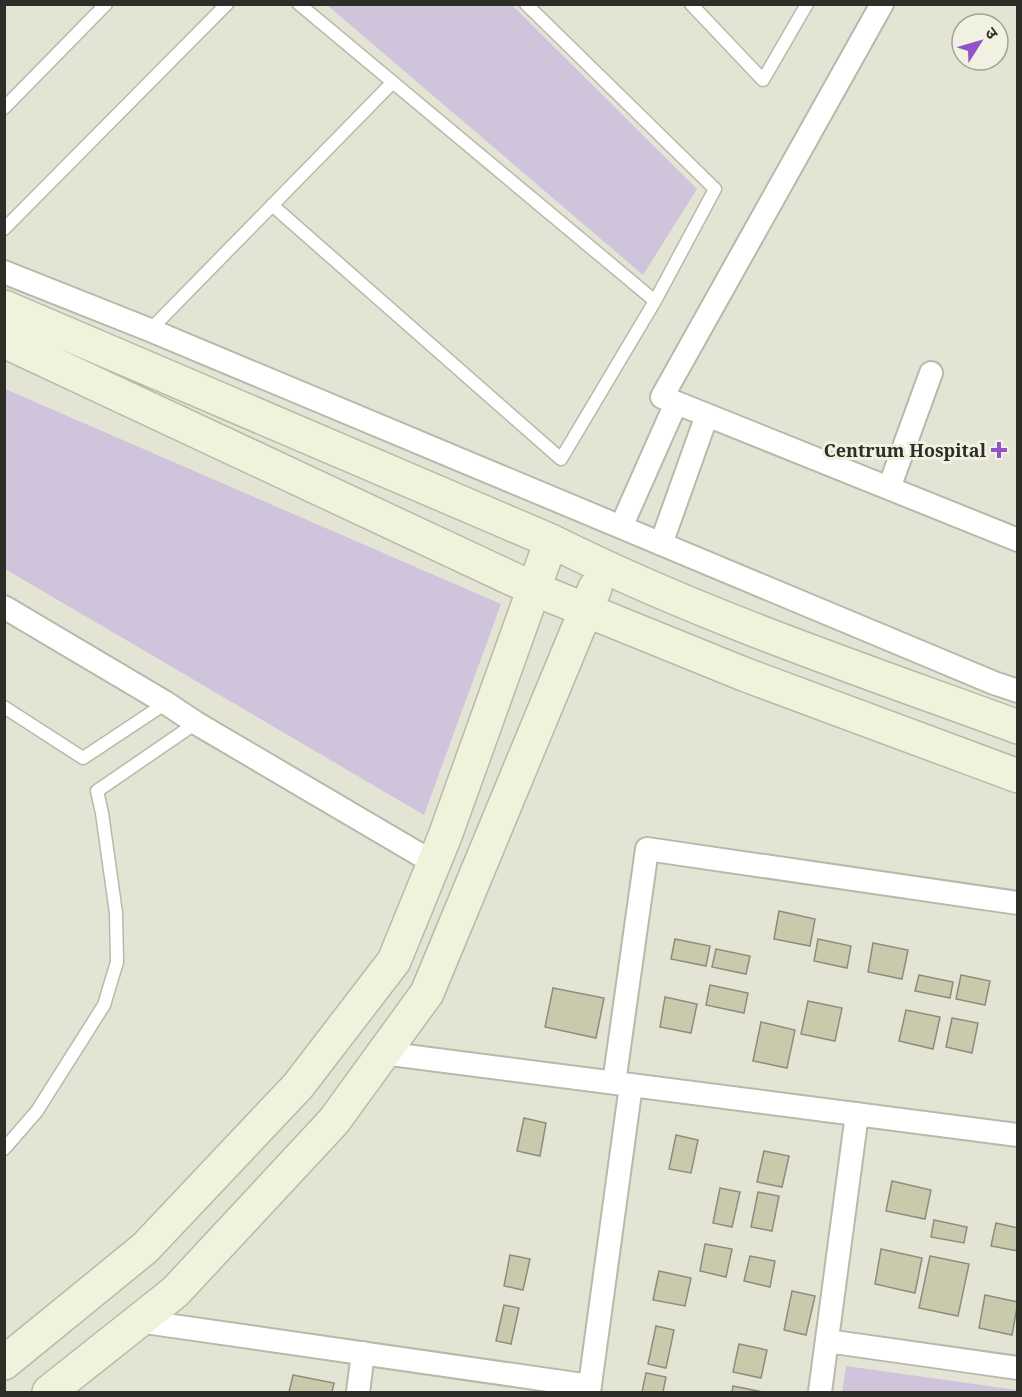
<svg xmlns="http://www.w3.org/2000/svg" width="1022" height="1397" font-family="'Noto Serif','Noto Sans Devanagari',serif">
<rect width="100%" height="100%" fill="#e3e4d4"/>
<path fill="#d0c4dd" d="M327 5H512L697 189 643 275Z
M5 389 501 604 424 815 5 569Z
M846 1366 1017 1390V1392H842Z"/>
<path fill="#c8caab" stroke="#8c8d7f" stroke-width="1.5" d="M779 911 815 919 810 946 774 939Z
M675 939 710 946 706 966 671 959Z
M818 939 851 946 847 968 814 961Z
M873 943 908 950 902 979 868 972Z
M716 949 750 956 746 974 712 967Z
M919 975 953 982 950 998 915 991Z
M961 975 990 981 985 1005 956 999Z
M710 985 748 993 744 1013 706 1005Z
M553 988 604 998 596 1038 545 1027Z
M665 997 697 1004 691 1033 660 1027Z
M808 1001 842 1008 835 1041 801 1034Z
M906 1010 940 1017 933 1049 899 1041Z
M952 1018 978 1023 972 1053 946 1047Z
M761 1022 795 1030 787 1068 753 1061Z
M524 1118 546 1123 540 1156 517 1151Z
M676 1135 698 1140 691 1173 669 1169Z
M764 1151 789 1156 782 1187 757 1182Z
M892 1181 931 1190 925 1219 886 1211Z
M720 1188 740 1192 732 1227 713 1223Z
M758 1192 779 1196 772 1231 751 1227Z
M934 1220 967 1227 964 1243 931 1237Z
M996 1223 1018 1228V1251L991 1246Z
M705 1244 732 1249 726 1277 700 1271Z
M881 1249 922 1258 915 1293 875 1284Z
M510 1255 530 1259 523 1290 504 1286Z
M750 1256 775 1261 770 1287 744 1281Z
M930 1256 969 1264 958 1316 919 1308Z
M659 1271 691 1278 685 1306 653 1300Z
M792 1291 815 1296 806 1335 784 1330Z
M985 1295 1018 1302 1012 1335 979 1328Z
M504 1305 519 1308 511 1344 496 1341Z
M656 1326 674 1330 666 1368 648 1364Z
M739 1344 767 1350 761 1378 733 1372Z
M646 1373 666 1377 663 1392H642Z
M293 1375 334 1383 332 1392H289Z
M733 1386 763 1392H732Z"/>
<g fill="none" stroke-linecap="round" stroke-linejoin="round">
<defs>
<path id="lane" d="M299 4 655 301
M691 4 763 80 807 4
M4 108 106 4
M272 205 561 459 655 301 715 189 526 4
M4 229 227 4
M150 330 393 82
M4 707 83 758 166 703
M4 1149 37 1111 104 1005 117 962 116 913 102 813 97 791 196 723"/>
<path id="street" d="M882 4 662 397 1018 540
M4 272 150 330 994 683 1018 691
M889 488 931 373
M621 527 676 403
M661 544 707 415
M4 607 166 703 196 723 434 863
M383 1053 1018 1135
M614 1083 647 849 1018 903
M138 1321 590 1386
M827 1341 1018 1368
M358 1392 363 1353
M589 1392 631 1085
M820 1392 857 1114"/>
<path id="secondary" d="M4 307 551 541C701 616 860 669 1018 727
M4 341 534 589 746 675 1018 776
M4 1363 145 1248 298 1086 394 961 445 836 551 541
M49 1392 175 1292 334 1121 427 993 595 588"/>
</defs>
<use href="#lane" stroke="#b8b9aa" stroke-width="15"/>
<use href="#street" stroke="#b8b9aa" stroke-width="26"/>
<use href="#secondary" stroke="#b8b9aa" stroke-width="36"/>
<use href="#lane" stroke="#fff" stroke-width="12"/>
<use href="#street" stroke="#fff" stroke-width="22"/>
<use href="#secondary" stroke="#f1f2db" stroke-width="33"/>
</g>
<path fill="#9353c8" stroke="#f0f1e1" stroke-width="2" d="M996 441h6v6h6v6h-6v6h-6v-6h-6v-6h6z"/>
<g text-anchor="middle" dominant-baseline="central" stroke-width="6" stroke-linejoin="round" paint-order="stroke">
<g font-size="18" font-weight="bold" fill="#2e2e28" stroke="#f0f1e1" text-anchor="end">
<text x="986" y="450">Centrum Hospital</text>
</g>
</g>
<rect width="1022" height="1397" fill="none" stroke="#2e2e28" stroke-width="12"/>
<g transform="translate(980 42) rotate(53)"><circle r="28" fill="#f0f1e1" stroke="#a2a397" stroke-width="1.5"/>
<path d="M0-4.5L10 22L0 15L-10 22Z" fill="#9353c8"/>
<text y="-9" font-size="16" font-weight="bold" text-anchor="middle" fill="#2e2e28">उ</text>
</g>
</svg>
